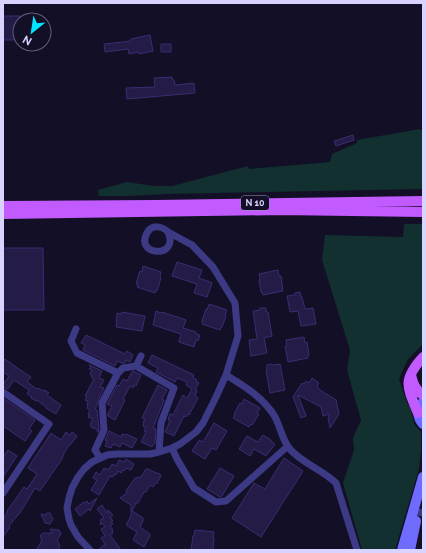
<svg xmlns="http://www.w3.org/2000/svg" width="426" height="553" font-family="Raleway,sans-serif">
<rect width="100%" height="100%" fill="#130f26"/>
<path fill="#12302f" d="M420 129 423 131V189L166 194 128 196H99L98 190 127 182 154 186H172L248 166 249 169 330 162 332 154 357 143V140Z
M404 224H423V344L408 359 399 379 407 403 411 408 414 424 421 432V450L419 469 395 550H362L343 483 354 450 353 438 361 420 347 370 350 350 322 260 325 235 403 237Z"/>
<path fill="#241b47" stroke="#3b2d73" d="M3 16H20V40H3Z
M150 35 153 51 139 54 138 52 129 54 128 49 105 52 104 44 123 42 131 41V39Z
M161 44H171V52H161Z
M172 77 173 80H174L175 85 194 83 195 93 127 99 126 88 155 87 154 78Z
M353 135 354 140 336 146 334 141Z
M3 248H43L44 310H3Z
M177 262 202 270 199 278 212 283 207 297 194 293 197 284 172 276Z
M143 266 161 272 160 277 161 278 157 291 156 290 155 293 137 287 138 284H136L140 271 142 272Z
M278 270 279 276H281L283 291 263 295 262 292H261L259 280 260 279 259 274Z
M300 292 301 297H302L305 309 313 308 316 324 301 326 298 311 290 312 287 296 295 295V293Z
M209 304 227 310 225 315 226 316 222 327H221L220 330 202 324 203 322 202 321 206 309 207 310Z
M260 308H266V312H268L272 336 264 338 267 353 251 356 249 340 257 339 253 311 260 310Z
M156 311 161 313 162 312 186 320 183 328 196 332V334L200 335 198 341 196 340 194 347 179 342 181 334 153 325Z
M122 312 145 316 142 331 116 327 117 313 121 314Z
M86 335 125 354 127 351 133 355 130 362 126 360 125 363H122L117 361 115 366 83 350 85 345 81 343Z
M304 337 305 343 307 342 309 355H308V358L288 362 285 346H287L286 340Z
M152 355 194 375 193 378 197 380 196 382 199 383 195 389 197 390 195 396 198 398 189 415 188 414 186 417 184 416 174 436 165 432 170 421 168 420 170 414 173 415 183 395 187 398 192 389 186 385 187 382 177 378 175 382 156 372 158 368 148 363Z
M5 359 13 365 31 377 27 382 37 389 38 388 43 391 44 390 49 393 47 395 61 405 56 414 46 408V407L37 400 36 401 31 398 32 397 27 394 29 390 14 380 8 389 3 387V385L9 376 3 372V363Z
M272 364 273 365 280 364 285 390 270 393 266 370 267 369V365Z
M89 365 102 371 99 378 104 380 100 387 104 388 98 401 97 405 95 409 97 410 99 429 98 432H97L98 430 91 427 90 424 93 419 88 417 89 414H88L90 410 87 408 88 405H87L88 401 85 400 87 397 85 396 94 379 91 377 92 375 90 374 92 370 89 369 91 366Z
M133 371 141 375 136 386 134 385 133 388 130 386 123 399 125 400 115 420 108 416V414L112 406 107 404 117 385 119 386 123 379 127 381 132 372Z
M312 378 319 383 317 386 320 390 336 400 339 414 330 428 328 418 330 414 323 416 321 407 298 395 306 416 301 418 293 397 302 383 304 384 306 381 309 383Z
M158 385 167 390 162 399 164 400 153 428 156 429 155 443 152 447 141 442 146 432 144 431 146 428 143 426 144 423H143L145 419 142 418Z
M3 398 35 420 29 429 32 431 25 441 3 426Z
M244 399 260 408 257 413 259 414 252 425 251 424 249 427 233 418 235 415 234 414 240 403 242 404Z
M214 423 227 431 216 450 212 448 205 459 192 451 199 440 203 442Z
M109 431 121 437 122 434 125 435 126 434 137 439 132 448 122 443 120 447 113 444 111 448 105 446 107 441 105 440Z
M66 432 70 435 72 432 77 436 71 444H70L64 453 62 459 40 491 35 488 20 513 16 517 9 526 10 527 3 537V519L8 511H7L24 487 27 489 37 474 28 468 51 433 61 440Z
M263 435 271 440V441L275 444 266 456 254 449 250 456 239 449 247 436 258 442Z
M8 450 17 456 3 477V457Z
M284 458 303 471 261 537 232 518 254 483 265 489Z
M126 459 134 464 131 470 126 468 124 471 123 470 121 473 118 471 116 475 115 474 113 477 110 476 99 495 91 490 97 480 93 478 96 472 100 475 104 468 108 470 112 464 116 466 119 460 124 462Z
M220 468 234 476 222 496 220 497 207 489Z
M146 469H148L156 473H157L160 474 161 476 157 483 155 484 153 487 150 485 146 492H144L138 503H136L132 511 140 516 141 517 143 518V521L140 527 150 534V536L144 547 133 540 137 532 126 525 131 516V505L120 498 127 493 126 491 135 478 141 477Z
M97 498 90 511 89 509 80 516 75 509 84 502 85 503 87 501 89 504Z
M102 505 107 513 108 510 113 515 110 517 113 521 111 522 113 524 110 526 113 530 112 531 113 533 110 535 121 550H98L105 544 101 538 105 536 101 529 105 527 102 523 100 525 101 522 100 520 104 518 97 509Z
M47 513H50L53 519 50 524 45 523 41 514 45 515Z
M50 529 59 530 61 534 57 540 60 546 58 550H36L42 541 40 536 43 533H53Z
M195 530 214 532 213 537 214 538 213 550H191L193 536H194Z"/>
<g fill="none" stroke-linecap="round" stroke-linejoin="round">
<path stroke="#3d3a85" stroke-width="7" d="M76 329 71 341 77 353 118 373 102 403 104 430 95 450 100 458
M141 356 136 366 174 388 161 423 159 452
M118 373 123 368 136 366
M226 375C244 386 264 398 275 417 280 426 282 439 289 448 301 463 322 469 336 483L357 550
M3 392 49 424 3 493
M172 448 177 459 194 488 216 502 226 501 288 446
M418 512 423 513
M90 550 78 537 71 525 69 519 67 508 69 498 72 488 78 477 84 469 92 462 107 455 116 454H150L159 452 172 448 180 444 196 432 203 423 216 397 226 375 238 336 235 303 213 267 192 245 168 232C162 226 152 224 147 233 134 256 180 259 168 232"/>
<path stroke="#6f6bff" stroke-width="10" d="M423 402C417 410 417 417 423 424
M402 550 423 477
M410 550 416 521"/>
<path stroke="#c25bff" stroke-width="10" d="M3 206 157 205 423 201
M3 214 281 210 423 212
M411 375C413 383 415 390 423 395
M418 413C407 387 402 380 423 357"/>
</g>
<g text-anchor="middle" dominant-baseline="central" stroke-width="3" stroke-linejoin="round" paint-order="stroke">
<rect fill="#130f26" stroke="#9e99be" stroke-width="1" x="241" y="196" width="28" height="14" rx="3"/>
<g font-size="9" font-weight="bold" fill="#d9d4ff">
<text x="255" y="203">N 10</text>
</g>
</g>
<rect width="426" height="553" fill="none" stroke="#d9d4ff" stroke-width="8"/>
<g transform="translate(32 32) rotate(210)"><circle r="19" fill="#130f26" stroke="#625e7d"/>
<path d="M0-3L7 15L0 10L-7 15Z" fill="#00e5ff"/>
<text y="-6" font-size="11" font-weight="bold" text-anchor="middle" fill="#d9d4ff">N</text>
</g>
</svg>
